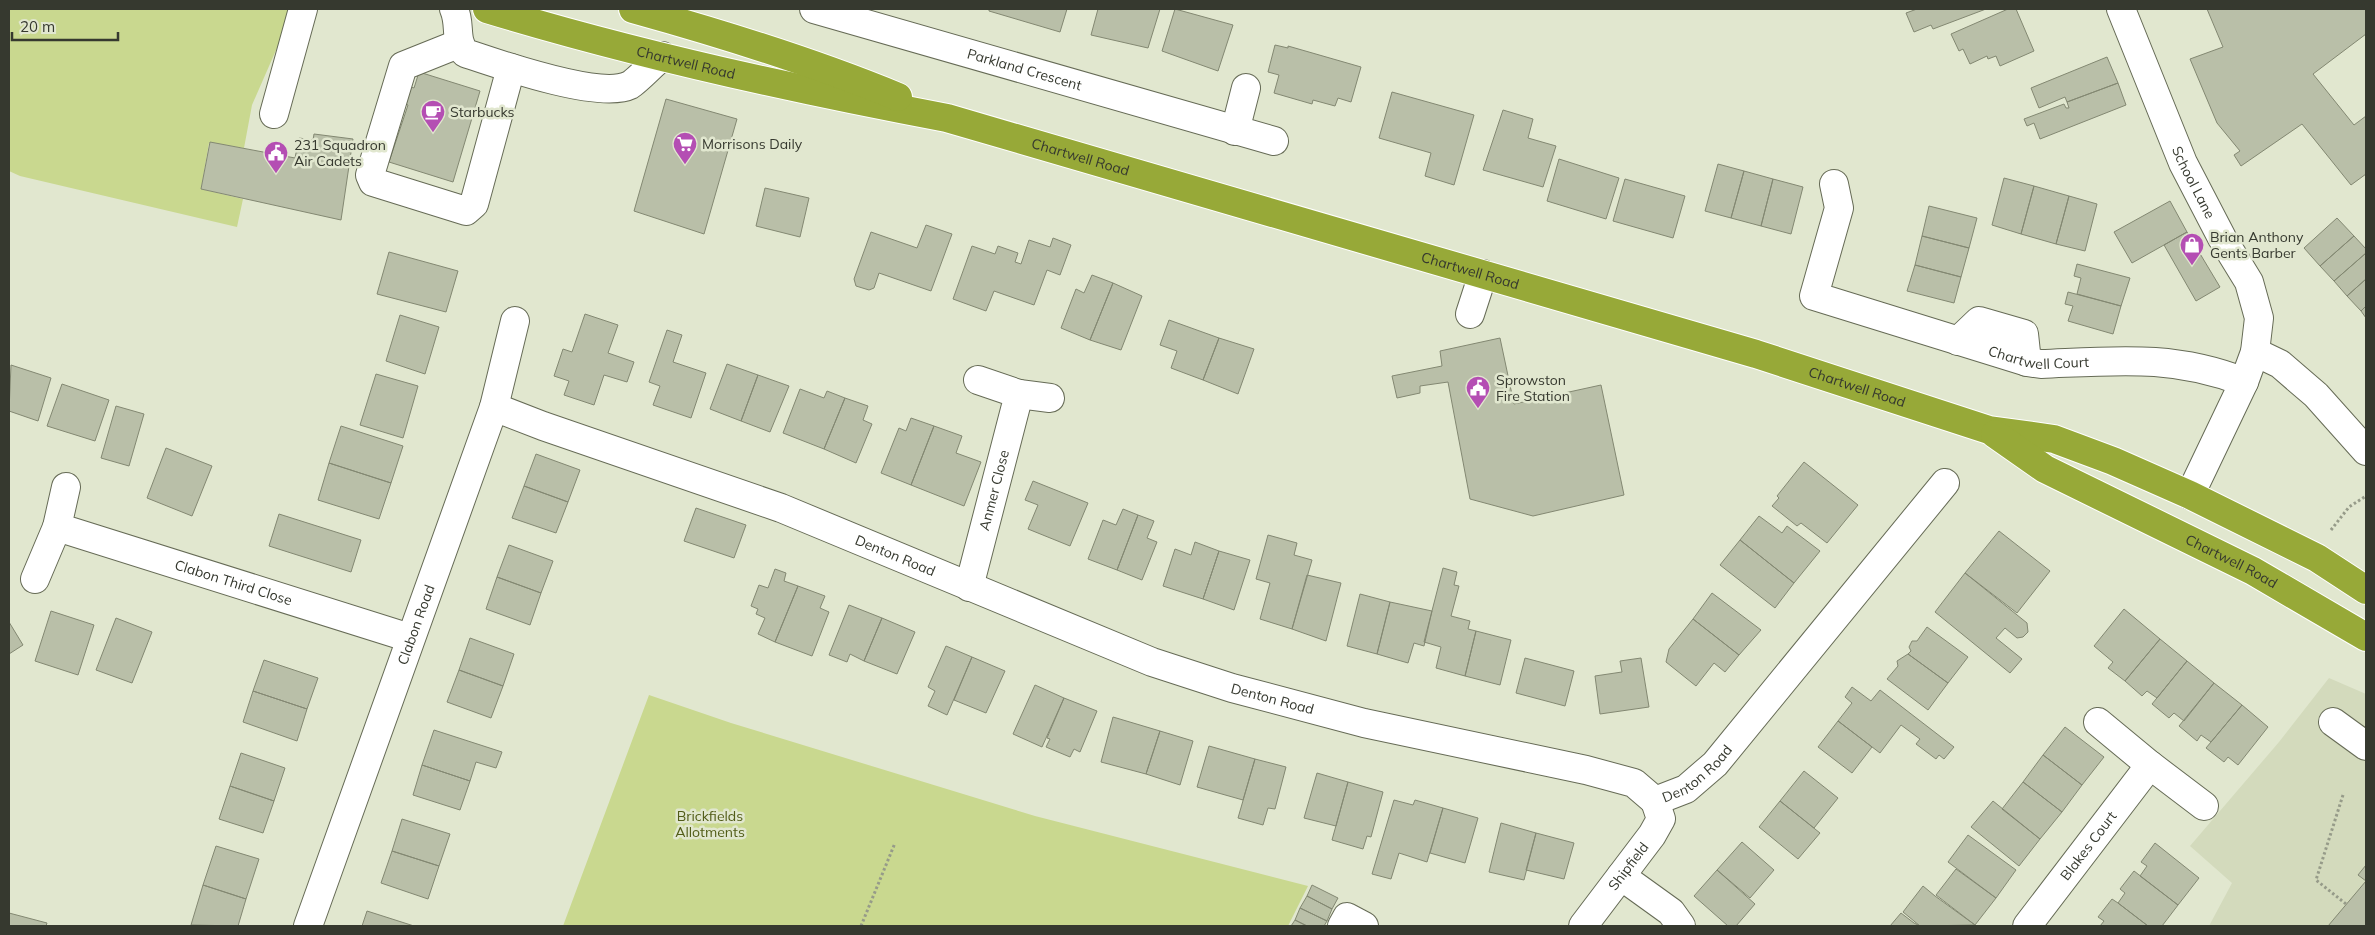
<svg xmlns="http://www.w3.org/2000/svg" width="2375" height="935" font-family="Mulish,sans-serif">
<rect width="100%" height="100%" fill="#e1e7cf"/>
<path fill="#d3dabc" d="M2329 678 2366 694V926H2209L2232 883 2190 846 2279 742Z"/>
<path fill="#c9d88f" d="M9 9H294L252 105 244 148 209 143 201 189 243 199 237 227 20 176 9 171Z
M649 695 731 723 1035 816 1308 886 1288 926H563Z"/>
<path fill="#b9bfa8" stroke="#838872" d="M989 9H1067L1060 32 989 11Z
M1098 9H1160L1148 48 1091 35Z
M1175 9 1233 25 1218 71 1162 51Z
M1917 9H1986L1933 29 1931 25 1914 32 1906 13Z
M2008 9H2016L2034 51 2000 66 1996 56 1988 59 1987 56 1970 64 1963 49 1959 51 1951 34Z
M2207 9H2366V34L2313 74 2354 125 2366 116V174L2351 185 2302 124 2241 166 2234 155 2240 151 2217 123 2190 59 2223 47Z
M1275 45 1288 48V46L1361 67 1351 102 1338 98 1335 106 1313 100 1312 104 1274 93 1279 75 1268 72Z
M2107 57 2118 83 2067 102 2065 97 2039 108 2031 88Z
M419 72 480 91 453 182 389 162 408 105 398 101 404 84 414 88Z
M2118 83 2126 105 2040 139 2034 123 2027 126 2024 119 2064 104 2066 108H2069L2067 102Z
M1392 92 1474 115 1454 185 1425 176 1431 153 1379 138Z
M666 99 737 119 704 234 634 211Z
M1503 110 1533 119 1528 138 1556 146 1543 187 1483 170Z
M314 134 353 139 341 220 201 189 210 142 295 158 299 138 313 140Z
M1559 159 1619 178 1606 219 1547 201Z
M1718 164 1744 171 1731 218 1705 211Z
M1744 171 1773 179 1761 226 1731 218Z
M2004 178 2034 186 2021 234 1992 225Z
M1625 179 1685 196 1673 238 1613 221Z
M1773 179 1803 187 1791 234 1761 226Z
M2034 186 2069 196 2056 244 2021 234Z
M765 188 809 198 800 237 756 226Z
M2069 196 2097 204 2085 251 2056 244Z
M2170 201 2187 232 2132 263 2114 232Z
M1929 206 1977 218 1969 248 1922 236Z
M2337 218 2354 236 2320 266 2304 248Z
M926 225 952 234 931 291 879 273 874 288 869 290 856 286 854 279 871 232 917 248Z
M2187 232 2220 287 2196 301 2164 245Z
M1922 236 1969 248 1961 277 1915 265Z
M2354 236 2366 249V253L2334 281 2320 266Z
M1053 238 1071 245 1060 275 1047 270 1034 305 994 291 986 311 953 299 972 246 995 254 998 246 1018 253 1015 262 1021 264 1029 240 1050 247Z
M389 252 458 271 446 312 377 294Z
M2366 253V279L2347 296 2334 281Z
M2077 264 2130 278 2121 306 2077 294 2081 278 2074 276Z
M1915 265 1961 277 1954 303 1907 291Z
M1092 275 1113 283 1090 340 1061 328 1076 289 1084 293Z
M2366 279V306L2361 311 2347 296Z
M1113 283 1142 296 1121 350 1090 340Z
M2068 292 2121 306 2113 334 2068 321 2073 306 2065 304Z
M2366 306V318L2361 311Z
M585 314 618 325 608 353 634 362 627 382 604 375 594 405 564 395 569 381 554 376 563 349 572 352Z
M400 315 439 327 425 374 386 361Z
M1169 320 1219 338 1203 380 1171 368 1177 351 1160 345Z
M667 330 682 335 673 362 706 373 691 418 653 405 660 386 649 382Z
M1219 338 1254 349 1238 394 1203 380Z
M1500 338 1514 404 1601 385 1624 495 1533 516 1470 499 1448 382 1420 386V393L1397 398 1392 376 1442 366 1440 351Z
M727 364 758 375 741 421 710 409Z
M11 365 51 378 38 421 9 411Z
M376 374 418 386 403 438 360 425Z
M758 375 789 386 770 432 741 421Z
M62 384 109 400 95 441 47 426Z
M800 389 824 398 827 391 845 398 824 449 783 433Z
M845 398 868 406 863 420 872 424 856 463 824 449Z
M116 406 144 414 129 466 101 458Z
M911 418 934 426 911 485 881 473 899 428 906 431Z
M341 426 403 446 391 483 329 463Z
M934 426 962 436 956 453 981 462 964 506 911 485Z
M166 448 212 466 192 516 147 498Z
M536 454 580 470 568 502 524 486Z
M1804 462 1858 505 1827 543 1801 523 1797 526 1772 506 1779 498 1777 496Z
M329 463 391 483 379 519 318 500Z
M1033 481 1088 503 1070 546 1028 529 1038 505 1025 500Z
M524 486 568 502 556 533 512 518Z
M696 508 746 525 734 558 684 541Z
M1123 509 1138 515 1117 570 1088 559 1103 520 1116 525Z
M279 514 361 540 351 572 269 546Z
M1138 515 1154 521 1147 538 1157 542 1142 580 1117 570Z
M1759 516 1782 533 1787 526 1820 551 1794 583 1740 540Z
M1999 531 2050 571 2017 613 1965 573Z
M1268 535 1297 543 1294 555 1312 560 1292 629 1260 619 1270 583 1256 579Z
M1740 540 1794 583 1775 608 1720 565Z
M1195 542 1219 551 1203 599 1163 586 1175 549 1191 555Z
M509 545 553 561 541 593 497 577Z
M1219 551 1250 560 1234 610 1203 599Z
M1443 568 1457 572 1454 585 1459 586 1451 616 1470 621 1468 629 1476 631 1465 676 1436 668 1441 647 1424 642Z
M775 569 786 573 784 581 798 586 775 642 758 634 765 618 756 614 758 609 751 606 759 585 768 588Z
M1965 573 2027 623 2028 632 2023 637 2017 638 2005 628 1996 638 2022 659 2010 673 1935 612Z
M1307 575 1341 583 1326 641 1292 629Z
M497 577 541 593 530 625 486 609Z
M798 586 825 596 820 608 829 612 812 656 775 642Z
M1712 593 1761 630 1739 655 1693 619Z
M1360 594 1390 602 1377 654 1347 646Z
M1390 602 1432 611 1424 646 1414 643 1408 663 1377 654Z
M849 605 882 618 864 661 850 654 847 662 829 655Z
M2124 609 2160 639 2125 681 2108 668 2113 662 2094 646Z
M51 611 94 625 78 675 35 661Z
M116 618 152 632 132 683 96 670Z
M882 618 915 632 897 674 864 661Z
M1693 619 1739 655 1725 672 1714 663 1696 686 1666 662 1669 649Z
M9 622 23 645 9 654Z
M1927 627 1968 657 1948 683 1908 654 1911 651 1909 647 1912 641H1917Z
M1476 631 1511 640 1500 685 1465 676Z
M470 638 514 654 503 686 459 670Z
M2160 639 2187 661 2157 698 2147 691 2142 696 2125 681Z
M946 646 972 657 947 715 928 706 935 691 928 687Z
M1908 654 1948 683 1928 710 1887 679 1898 666 1897 661Z
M972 657 1005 671 986 713 954 700Z
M1525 658 1574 671 1565 706 1516 693Z
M1641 658 1649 707 1600 714 1595 676 1622 672 1620 661Z
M264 660 318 678 307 709 253 691Z
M2187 661 2214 683 2184 721 2174 713 2169 718 2152 704Z
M459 670 503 686 491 718 447 702Z
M2214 683 2242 705 2211 742 2201 735 2197 741 2179 726Z
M1035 685 1064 698 1042 747 1013 734Z
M1852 687 1871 701 1880 690 1954 747 1944 759 1939 755 1936 759 1916 744 1920 739 1901 725 1880 753 1838 721 1852 703 1845 697Z
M253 691 307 709 297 741 243 722Z
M1064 698 1097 711 1080 752 1074 749 1070 757 1046 747 1050 739 1047 738Z
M2242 705 2268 727 2238 765 2228 757 2224 762 2206 748Z
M1113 717 1160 731 1146 774 1101 762Z
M1838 721 1872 747 1852 773 1818 747Z
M2065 727 2104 757 2082 785 2043 755Z
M434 730 502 752 496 768 476 762 470 781 422 765Z
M1160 731 1193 741 1180 785 1146 774Z
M1209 746 1255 759 1243 800 1197 787Z
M241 753 285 768 274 801 230 786Z
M2043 755 2082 785 2062 812 2023 782Z
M1255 759 1286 767 1275 809 1268 808 1263 825 1238 818Z
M422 765 470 781 460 810 413 795Z
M1804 771 1838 798 1814 828 1780 801Z
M1317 773 1348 782 1336 826 1304 818Z
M1348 782 1383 792 1371 837 1367 836 1363 849 1332 840Z
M2023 782 2062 812 2040 839 2002 809Z
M230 786 274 801 263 833 219 819Z
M1394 800 1413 805 1415 800 1443 808 1427 862 1399 853 1391 879 1372 874Z
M1780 801 1820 833 1798 859 1759 827Z
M1993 801 2040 839 2019 866 1971 827Z
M1443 808 1478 818 1465 863 1430 853Z
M402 819 450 834 439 866 392 851Z
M1501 823 1536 833 1524 880 1489 872Z
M1536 833 1574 843 1564 879 1526 870Z
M1968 835 2016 870 1996 898 1948 862Z
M1742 842 1774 870 1750 898 1717 870Z
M2155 843 2199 878 2178 905 2140 876 2147 866 2141 862Z
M216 846 259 859 246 899 203 885Z
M392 851 439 866 428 899 381 883Z
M2366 865V926H2328L2366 881 2358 875Z
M1956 869 1996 898 1975 925 1936 895Z
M1717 870 1755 904 1736 926H1728L1694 896Z
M2134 871 2178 905 2162 926H2148L2118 903 2125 893 2120 889Z
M203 885 246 899 238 926 191 925Z
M1312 885 1338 898 1332 909 1307 896Z
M1923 886 1935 896 1975 925 1920 926 1903 912Z
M1307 896 1332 909 1327 921 1300 908Z
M2112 899 2118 903 2148 926H2100L2104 921 2098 917Z
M1300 908 1327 921 1324 926H1307L1295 920Z
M367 911 414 926H362Z
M9 913 47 923 46 926H9Z
M1901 913 1914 923 1920 926H1890Z
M1295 920 1307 926H1291Z"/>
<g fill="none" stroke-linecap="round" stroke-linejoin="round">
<defs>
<g id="minor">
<path d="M454 9C461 25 454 38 465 53 498 64 600 100 630 85 637 81 655 62 662 56"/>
<path id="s1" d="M814 9 1274 141"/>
<path id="s2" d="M2121 9 2183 163 2222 238 2249 282 2259 318 2255 352 2244 382 2190 495"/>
<path d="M458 44 403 66 370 175 373 182 466 211 474 204 511 68"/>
<path d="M274 114 303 9"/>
<path d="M1235 131 1246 88"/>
<path id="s3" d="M1834 184 1839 208 1814 296 2027 362 2041 364C2114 361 2174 354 2244 382"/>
<path d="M1470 314 1483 274"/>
<path d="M1958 341 1979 321 2024 334 2027 362"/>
<path d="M2255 352 2280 364 2316 395 2366 451"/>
<path d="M1019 394 1050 398"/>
<path id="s4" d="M494 407 543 426 781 508 1152 662 1232 688 1364 723 1586 770 1634 783 1655 801 1686 789 1715 764 1945 483"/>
<path id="s5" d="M66 487 57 527 410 638"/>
<path d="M35 579 57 527"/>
<path id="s6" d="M969 587 1019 394 978 380"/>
<path d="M2098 722 2150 765"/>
<path d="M2333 722 2366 746"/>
<path d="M1621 876 1671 912 1681 926"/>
<path id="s7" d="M308 926 494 407 515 321"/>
<path d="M1342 926 1347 917 1364 926"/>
<path id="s8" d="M1583 926 1652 835 1661 819 1655 801"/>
<path id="s9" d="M2027 926 2150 765 2204 806"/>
</g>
<g id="highway">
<path id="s10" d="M487 9C638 55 793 89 947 118L1756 354 1989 430 2054 439 2113 461 2190 495 2317 558 2366 590"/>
<path d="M633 9C723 34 811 61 898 97"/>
<path id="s11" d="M1995 434 2045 469 2253 571 2366 637"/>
</g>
</defs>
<use href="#minor" stroke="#666b56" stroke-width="30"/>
<use href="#highway" stroke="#fff" stroke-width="30"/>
<path stroke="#969b89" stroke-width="3" stroke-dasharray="2.5 2.5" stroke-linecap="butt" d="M2331 530 2349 507 2366 496
M2343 795 2316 880 2346 904
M861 926 895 843"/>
<use href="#minor" stroke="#fff" stroke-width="28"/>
<use href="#highway" stroke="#97a938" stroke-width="28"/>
</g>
<defs>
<symbol id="cafe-pin" viewBox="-11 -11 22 30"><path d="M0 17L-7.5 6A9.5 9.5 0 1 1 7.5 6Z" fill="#b44eb3" stroke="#e1e7cf"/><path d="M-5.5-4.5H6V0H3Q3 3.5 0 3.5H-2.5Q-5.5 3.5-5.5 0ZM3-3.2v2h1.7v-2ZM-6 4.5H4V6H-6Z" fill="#fff"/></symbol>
<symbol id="supermarket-pin" viewBox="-11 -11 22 30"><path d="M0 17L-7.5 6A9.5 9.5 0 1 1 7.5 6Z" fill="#b44eb3" stroke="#e1e7cf"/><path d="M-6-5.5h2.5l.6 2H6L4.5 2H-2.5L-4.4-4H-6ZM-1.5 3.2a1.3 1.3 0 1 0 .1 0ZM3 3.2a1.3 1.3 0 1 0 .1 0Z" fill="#fff"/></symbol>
<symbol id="civic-pin" viewBox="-11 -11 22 30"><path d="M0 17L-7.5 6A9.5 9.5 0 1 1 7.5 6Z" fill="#b44eb3" stroke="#e1e7cf"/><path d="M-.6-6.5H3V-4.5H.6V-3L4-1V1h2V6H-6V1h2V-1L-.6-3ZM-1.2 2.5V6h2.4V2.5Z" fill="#fff"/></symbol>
<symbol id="shop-pin" viewBox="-11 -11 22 30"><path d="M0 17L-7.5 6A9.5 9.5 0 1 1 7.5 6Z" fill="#b44eb3" stroke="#e1e7cf"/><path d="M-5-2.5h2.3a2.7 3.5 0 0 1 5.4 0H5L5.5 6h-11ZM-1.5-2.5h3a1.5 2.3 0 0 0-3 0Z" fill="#fff"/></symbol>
</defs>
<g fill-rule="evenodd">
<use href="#cafe-pin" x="419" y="98" width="28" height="38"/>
<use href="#supermarket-pin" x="671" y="130" width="28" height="38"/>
<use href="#civic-pin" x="262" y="139" width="28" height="38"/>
<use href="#shop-pin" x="2178" y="231" width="28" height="38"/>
<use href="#civic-pin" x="1464" y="374" width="28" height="38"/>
</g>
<g text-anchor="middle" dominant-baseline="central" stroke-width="5" stroke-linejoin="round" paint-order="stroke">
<g font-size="14" fill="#36392f" stroke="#e1e7cf">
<text stroke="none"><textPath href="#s10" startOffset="206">Chartwell Road</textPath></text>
<text stroke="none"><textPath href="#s1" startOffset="219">Parkland Crescent</textPath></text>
<text stroke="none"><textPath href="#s10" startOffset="612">Chartwell Road</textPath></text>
<text stroke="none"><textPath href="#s2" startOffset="188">School Lane</textPath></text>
<text stroke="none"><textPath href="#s10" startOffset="1018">Chartwell Road</textPath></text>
<text stroke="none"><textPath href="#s3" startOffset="350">Chartwell Court</textPath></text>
<text stroke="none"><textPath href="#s10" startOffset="1422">Chartwell Road</textPath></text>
<text stroke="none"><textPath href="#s6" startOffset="100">Anmer Close</textPath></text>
<text stroke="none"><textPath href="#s4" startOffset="428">Denton Road</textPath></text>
<text stroke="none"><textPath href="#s11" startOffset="269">Chartwell Road</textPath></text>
<text stroke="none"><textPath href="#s5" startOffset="226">Clabon Third Close</textPath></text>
<text stroke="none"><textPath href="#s7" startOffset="320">Clabon Road</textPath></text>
<text stroke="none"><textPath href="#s4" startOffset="832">Denton Road</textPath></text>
<text stroke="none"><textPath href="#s4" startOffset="1282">Denton Road</textPath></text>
<text stroke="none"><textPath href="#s9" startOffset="101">Blakes Court</textPath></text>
<text stroke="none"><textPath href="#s8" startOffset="75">Shipfield</textPath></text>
</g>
<g font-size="14" fill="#36392f" stroke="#e1e7cf" text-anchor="start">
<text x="450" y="112">Starbucks</text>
<text x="702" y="144">Morrisons Daily</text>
<text x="294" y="145">231 Squadron<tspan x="294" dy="16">Air Cadets</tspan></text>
<text x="2210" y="237">Brian Anthony<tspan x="2210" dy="16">Gents Barber</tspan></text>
<text x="1496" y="380">Sprowston<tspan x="1496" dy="16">Fire Station</tspan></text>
</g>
<g font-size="14" fill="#515c17" stroke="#e1e7cf">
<text x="710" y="816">Brickfields<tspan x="710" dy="16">Allotments</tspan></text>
</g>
</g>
<rect width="2375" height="935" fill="none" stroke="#36392f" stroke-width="20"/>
<path d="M12 32v8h106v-8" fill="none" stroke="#36392f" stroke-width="2.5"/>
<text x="20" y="32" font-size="15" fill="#36392f" stroke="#e1e7cf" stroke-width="4" paint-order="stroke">20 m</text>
</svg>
